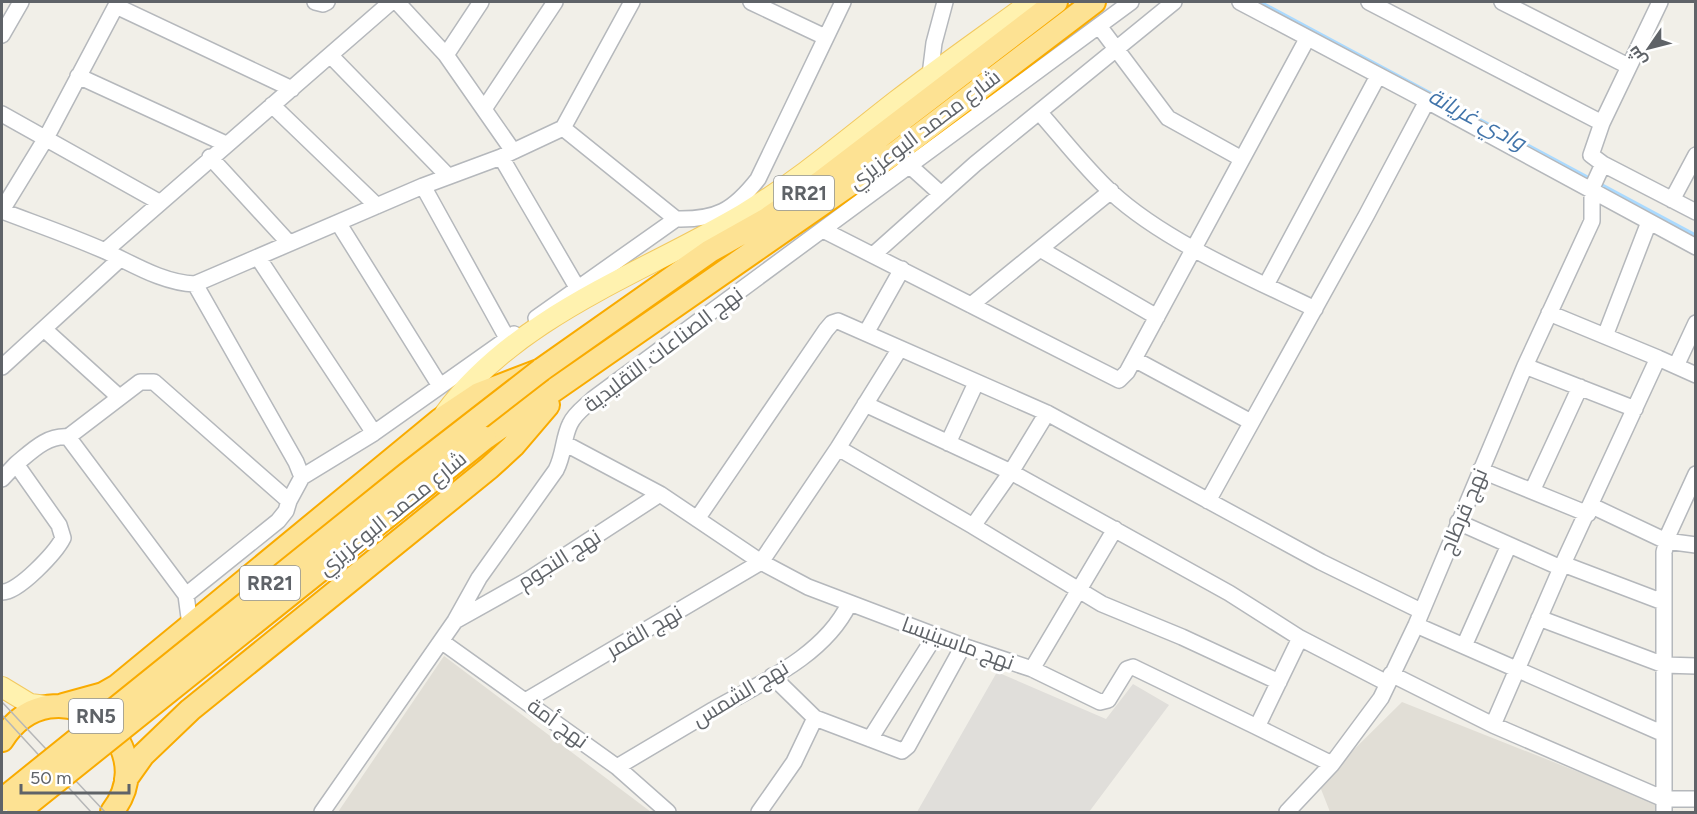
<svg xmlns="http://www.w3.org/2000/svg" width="1697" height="814" font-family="Figtree,Cairo,sans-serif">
<rect width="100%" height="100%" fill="#f1efe8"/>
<path fill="#e0deda" d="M997 672 1106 719 1133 684 1169 705 1089 812H917Z"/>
<path fill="#e1ded6" d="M444 656 651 812H338Z
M1402 702 1667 807V812H1330L1319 784Z"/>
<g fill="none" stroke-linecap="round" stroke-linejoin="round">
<path stroke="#aadaff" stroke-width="4.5" d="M1259 2 1696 236"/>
<defs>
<path id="minor" d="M315 2 323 4 327 2
M397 2 446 55 513 151
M751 2 825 37
M1369 2 1602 123
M1502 2 1628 66
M1660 2 1602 123 1591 155 1603 164 1696 212
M116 6 292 89
M1099 26 1168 118 1242 159
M2 35 21 2
M446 55 481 2
M331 56 448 176
M78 76 226 144
M929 83 934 43 945 2
M1427 101 1696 247
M272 105 377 206
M484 109 555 2
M1040 113C1063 139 1085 168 1111 192 1164 241 1249 277 1315 309
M2 114 159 202
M563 128 632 2
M210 157 289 243
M501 157 578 289
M910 166 941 194
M423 186 507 338
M1672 200 1696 155
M2 210 46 138 118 2
M2 211C36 224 71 236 105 251 133 264 163 283 195 284L423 186 501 157 563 128 676 219
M339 224 440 386
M823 230 1119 380 1127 372 1307 39
M1040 249 1157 317
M105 251 391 2
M873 255 975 164 1174 2
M259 259 374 433
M195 284 296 462 302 477 289 501
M1266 285 1378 76
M971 305 1111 191
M1549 313 1658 358
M536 318 676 219C716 220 733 211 758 179L843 2
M44 329 118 396
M866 333 902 269
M1605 336 1649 222
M1134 359 1251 422
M1525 366 1635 409
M1676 366 1696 323
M2 367 120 259
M865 404 1011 472 1047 413
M68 437 140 382H154L289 501 286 511 278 521 186 595
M948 443 976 383
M566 444 660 494 761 562 808 587 963 646 1032 669 1100 702 1108 700 1127 669 1133 667 1257 727 1300 638
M838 448 973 526 1011 472 1229 593 1300 638 1387 683
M1480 470 1588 514
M302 477 374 433 514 334
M2 479 16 464
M1532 491 1580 387
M1208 501 1366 216 1427 101 1240 2
M1592 506 1666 541 1696 545
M697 519 826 330 832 323 838 321 1047 413 1321 562 1421 611
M1458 522 1561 568
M973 526 1102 604 1182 637 1279 682
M1563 564 1663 602
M2 592C18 593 56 552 63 538L59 525 16 464C32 451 47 435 68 437L186 595 190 625
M1539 618 1664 665 1696 666
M455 621 528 580 660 494
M1416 625 1664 734
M441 641 617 767 668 812
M1464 646 1509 545
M1032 669 1115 529
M1391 674 1493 725 1664 799H1696
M527 700 761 562 838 448 899 350
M815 718 902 751 908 746 963 646
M1493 725 1561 568 1658 358 1696 375
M1257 727 1332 764
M870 739 935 636
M617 767C649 748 681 729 713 710 761 683 824 656 849 604
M322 812 455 621 479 578 556 470C564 455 563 438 570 424 575 413 585 407 593 399L1131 2
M759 812 794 762 815 718 772 676
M1287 812 1332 764 1381 698 1416 625 1525 366 1592 221V188L1603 164
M1664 812V552L1669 533 1696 474"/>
<path id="major" d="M445 413C518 315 641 274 743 214 798 181 846 140 896 101 940 67 986 35 1031 2
M2 687 30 704 47 706"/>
<path id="highway" d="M485 438 898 151 1094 2
M63 705 103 694 117 686 440 420 479 394 541 370 710 251 767 219 822 181 1056 2
M2 740C54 658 167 741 112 812
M126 779 143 755 190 710 489 468 513 446 548 405"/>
</defs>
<use href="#minor" stroke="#b5b8bc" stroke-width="18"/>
<use href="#major" stroke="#f2c960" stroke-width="22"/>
<use href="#highway" stroke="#f9ab00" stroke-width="26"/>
<use href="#minor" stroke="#fff" stroke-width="15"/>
<use href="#major" stroke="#fff2af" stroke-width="20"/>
<use href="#highway" stroke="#fde293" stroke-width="22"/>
<path stroke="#b6b7b8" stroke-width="1.5" d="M2 702 105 812
M2 715 91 812"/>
<defs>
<path id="highway-bridge" d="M2 800 407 474 541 370
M18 812 485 438"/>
</defs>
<use href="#highway-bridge" stroke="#f9ab00" stroke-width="26" stroke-linecap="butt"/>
<use href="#highway-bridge" stroke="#fde293" stroke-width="22"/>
</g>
<g text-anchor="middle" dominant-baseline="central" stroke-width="6" stroke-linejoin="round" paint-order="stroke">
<g fill="#fff" stroke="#8f9295" stroke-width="1.5">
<rect x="774" y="176" width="60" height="34" rx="4.5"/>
<rect x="240" y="566" width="60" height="34" rx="4.5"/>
<rect x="69" y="699" width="54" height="34" rx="4.5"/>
</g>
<g font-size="20" font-weight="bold" fill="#5f6368">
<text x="804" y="193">RR21</text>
<text x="270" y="583">RR21</text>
<text x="96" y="716">RN5</text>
</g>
<g font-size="21" fill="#5f6368" stroke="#fff">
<text transform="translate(924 129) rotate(-37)">شارع محمد البوعزيزي</text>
<text transform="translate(663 349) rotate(-37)">نهج الصناعات التقليدية</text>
<text transform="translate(1463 511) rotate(-67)">نهج قرطاج</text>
<text transform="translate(392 513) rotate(-39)">شارع محمد البوعزيزي</text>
<text transform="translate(559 559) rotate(-32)">نهج النجوم</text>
<text transform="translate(644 631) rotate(-30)">نهج القمر</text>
<text transform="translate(958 643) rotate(20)">نهج ماسينيسا</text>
<text transform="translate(740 693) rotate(-31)">نهج الشمس</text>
<text transform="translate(558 723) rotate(36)">نهج أمة</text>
</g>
<g font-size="22" font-style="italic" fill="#4174aa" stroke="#fff">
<text transform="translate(1477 119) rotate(28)">وادي غريانة</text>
</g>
</g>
<rect width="1697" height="814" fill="none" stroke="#5f6368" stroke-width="6"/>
<g transform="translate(1649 48) rotate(235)" stroke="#ffffff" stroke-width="4.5" paint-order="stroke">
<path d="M0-4.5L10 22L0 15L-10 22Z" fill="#5f6368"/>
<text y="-9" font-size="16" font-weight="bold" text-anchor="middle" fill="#5f6368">ش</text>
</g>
<path d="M21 784v9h108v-9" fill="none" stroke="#5f6368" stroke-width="3"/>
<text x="30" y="784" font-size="18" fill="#5f6368" stroke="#ffffff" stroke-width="4.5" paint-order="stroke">50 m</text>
</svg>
